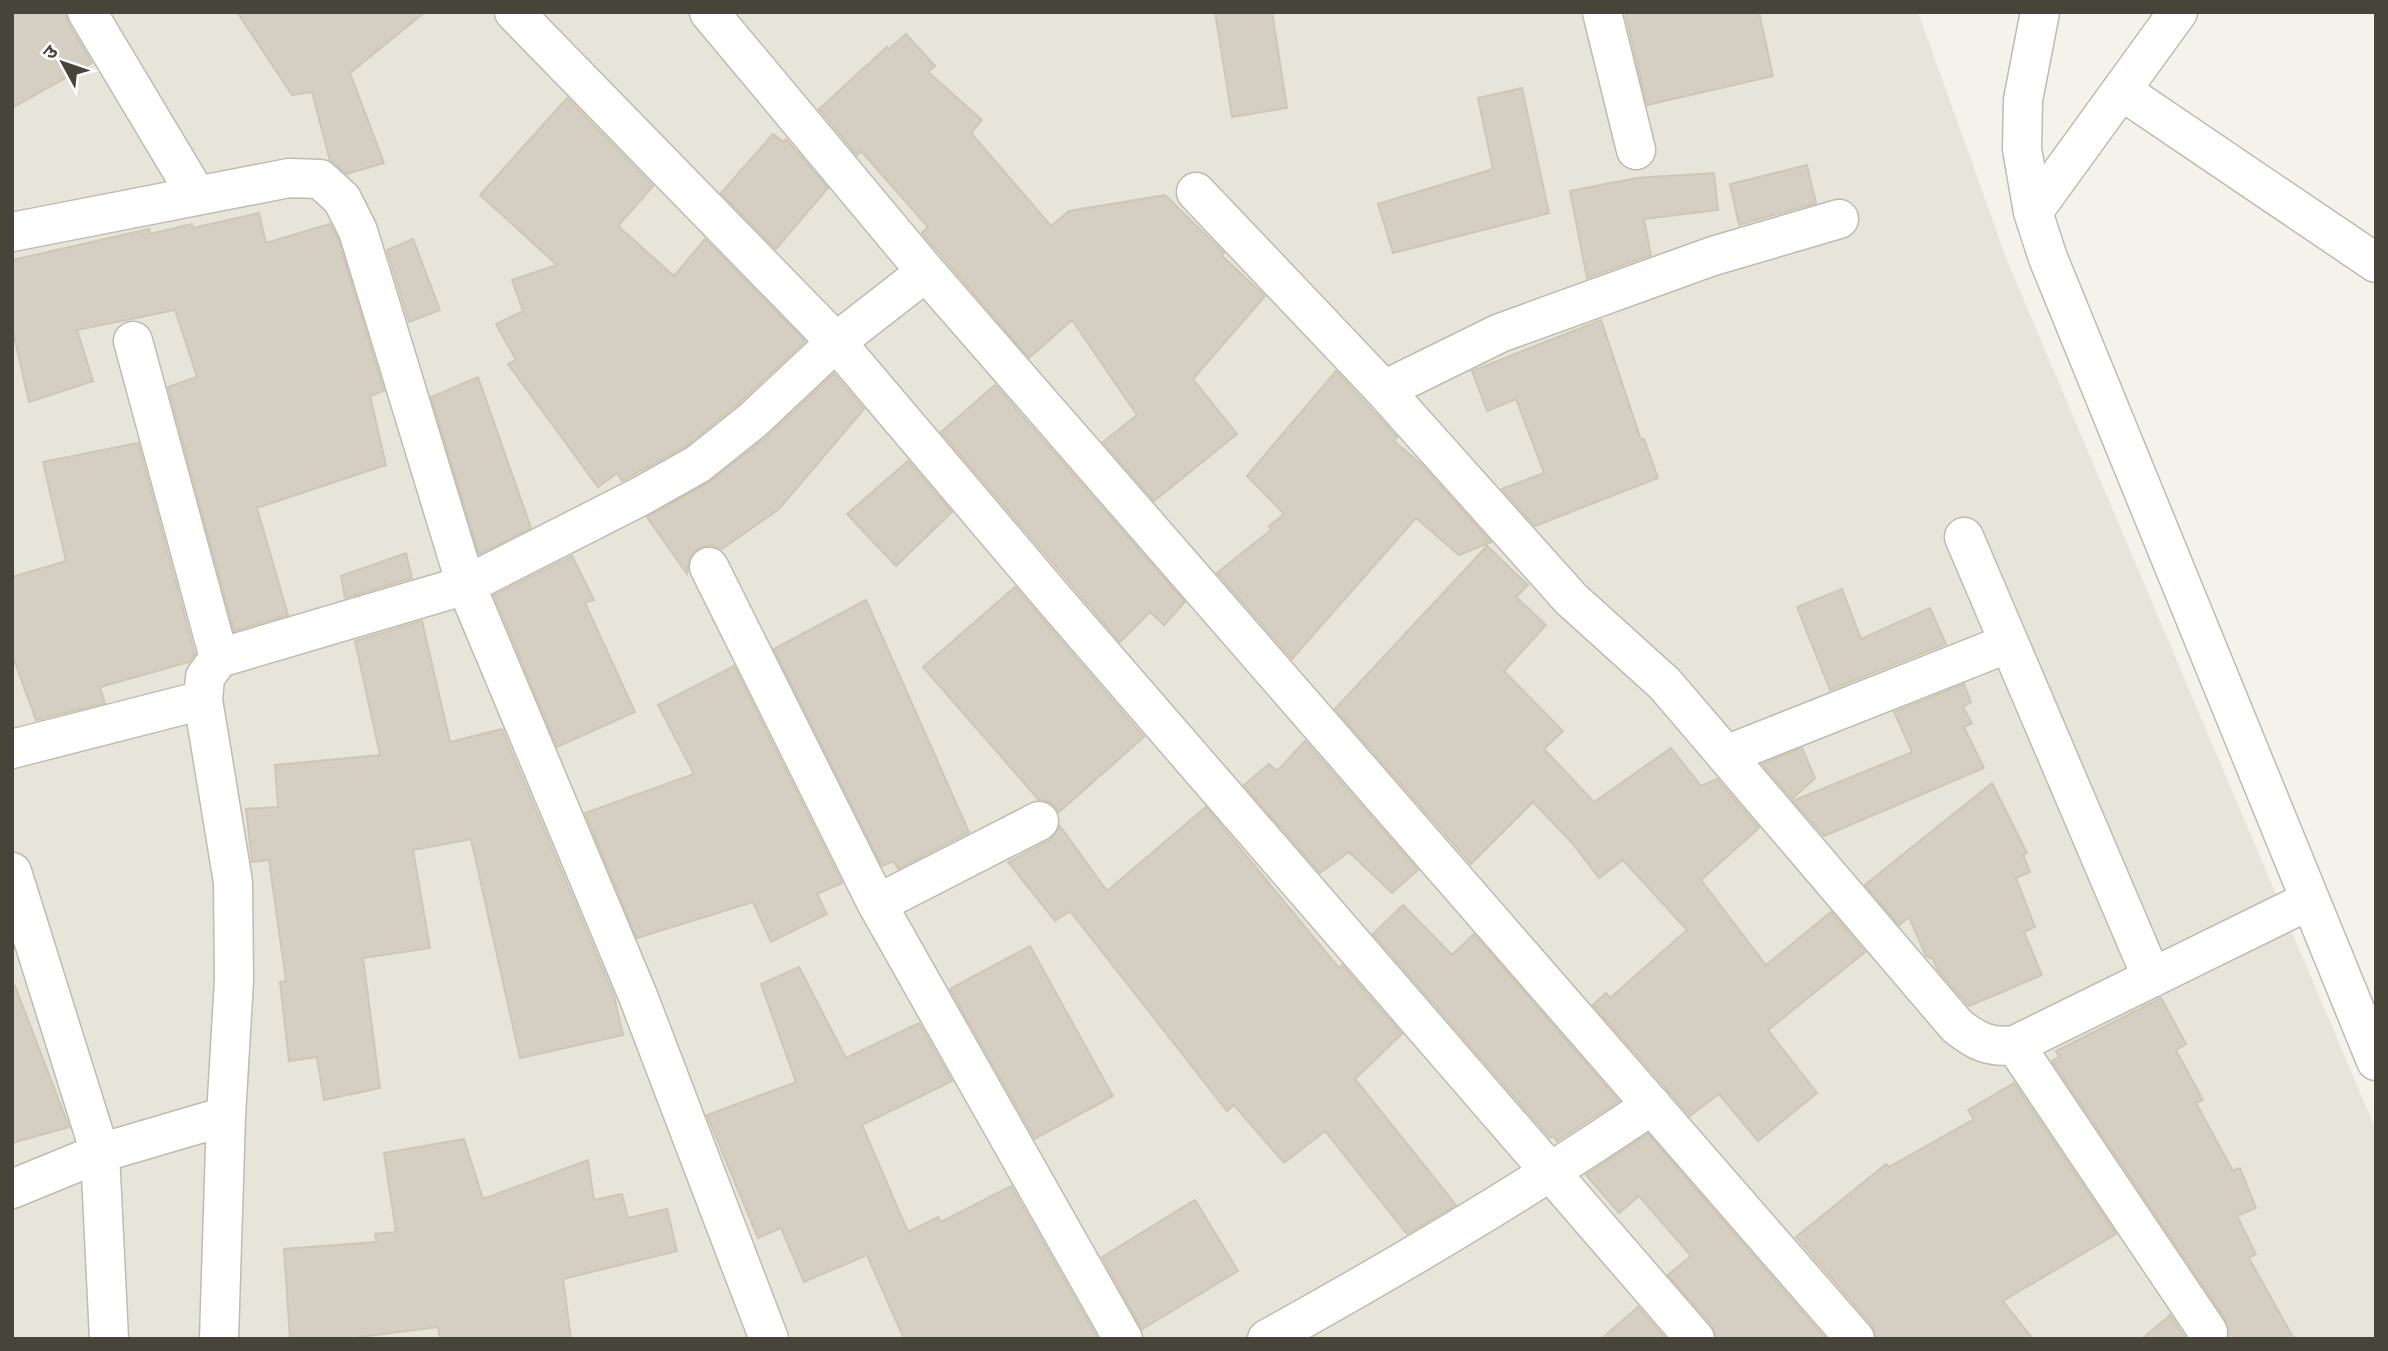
<svg xmlns="http://www.w3.org/2000/svg" width="2388" height="1351" font-family="Overpass,'Noto Sans Devanagari',sans-serif">
<rect width="100%" height="100%" fill="#f4f2eb"/>
<path fill="#e7e4da" d="M12 12H1918L2008 263 2376 1130V1339H12Z"/>
<path fill="#d4cfc2" stroke="#cec7b6" stroke-width="2" d="M12 12H65L68 23 92 63 12 108Z
M237 12H425L350 73 384 163 347 174 330 161 312 92 292 95Z
M1215 12H1272L1287 108 1232 117Z
M1625 12H1759L1773 76 1647 105Z
M906 34 935 66 928 72 982 120 971 133 1051 226 1069 211 1165 195 1224 253 1222 256 1265 296 1193 379 1237 434 1154 501 1103 442 1137 415 1072 320 1029 358 922 233 928 227 861 151 857 155 819 109 887 47 889 49Z
M1522 88 1549 213 1393 253 1378 204 1493 169 1478 98Z
M567 98 653 186 618 226 674 276 705 239 805 341 739 403 686 446 622 481 617 473 598 487 508 364 516 360 496 324 523 311 512 280 557 265 480 195Z
M773 134 783 142 786 139 828 188 776 249 721 193Z
M1807 165 1816 203 1739 225 1730 184Z
M1714 173 1718 210 1644 219 1651 255 1587 278 1570 191 1636 178Z
M259 213 266 243 330 224 338 239 384 391 370 396 386 465 257 508 288 615 234 631 168 387 197 377 175 310 77 330 93 381 29 402 12 327V260L149 229 150 234 192 224 193 228Z
M413 239 440 310 409 322 387 250Z
M1601 320 1641 440 1644 439 1658 478 1535 526 1502 489 1544 473 1516 399 1487 411 1472 371Z
M1336 371 1397 437 1394 441 1421 464 1491 542 1459 555 1416 518 1292 659 1217 573 1271 530 1269 526 1284 514 1247 476Z
M834 374 864 409 779 509 722 549 711 545 699 548 690 556 687 574 647 517 711 481 768 436Z
M478 377 531 528 479 554 431 397Z
M995 385 1185 602 1164 625 1150 612 1120 642 941 432Z
M138 443 195 654 189 662 100 687 105 703 36 720 12 654V577L66 561 43 462Z
M908 461 952 512 896 566 847 514Z
M1487 546 1528 585 1516 597 1546 625 1504 671 1563 731 1544 749 1594 802 1671 748 1701 786 1717 779 1759 828 1701 880 1766 965 1831 912 1865 952 1768 1030 1817 1093 1758 1141 1719 1094 1690 1116 1593 1005 1606 993 1610 998 1687 930 1623 860 1599 878 1573 844 1533 802 1471 864 1335 709Z
M406 553 412 578 345 598 341 576Z
M572 556 594 600 585 603 635 712 557 747 494 595Z
M1015 587 1144 737 1059 812 1050 802 1038 799 923 667Z
M1842 589 1861 639 1930 608 1946 644 1830 690 1797 607Z
M866 600 969 832 898 869 894 861 882 866 774 649Z
M422 621 450 742 502 729 614 996 623 1035 520 1058 471 839 413 850 430 948 363 958 380 1088 324 1100 317 1057 289 1061 280 982 286 981 269 860 252 862 246 809 278 807 275 765 380 755 355 641Z
M734 666 842 883 817 894 827 914 771 942 753 902 637 938 585 813 694 774 658 705Z
M1964 684 1971 702 1963 707 1972 723 1964 727 1984 768 1824 836 1793 801 1912 752 1894 712Z
M1305 741 1418 870 1392 893 1349 852 1320 873 1244 785 1269 764 1277 771Z
M1802 748 1815 778 1792 799 1762 764Z
M1992 783 2027 853 2023 855 2030 872 2016 878 2035 927 2024 932 2042 975 1969 1006 1937 969 1933 959 1926 956 1909 917 1899 925 1865 885Z
M1206 807 1339 968 1342 965 1402 1034 1355 1079 1456 1205 1407 1234 1325 1131 1284 1163 1234 1105 1227 1111 1070 911 1055 921 1008 862 1050 840 1060 826 1107 891Z
M1403 905 1452 955 1474 934 1619 1101 1557 1141 1553 1136 1550 1138 1373 934Z
M1030 946 1113 1096 1035 1139 950 989Z
M799 967 846 1058 919 1023 952 1081 862 1125 908 1232 938 1217 941 1222 1011 1186 1098 1339H904L867 1255 804 1282 781 1228 758 1238 707 1115 796 1082 761 984Z
M15 986 69 1127 12 1143V987Z
M2161 998 2186 1044 2176 1050 2203 1100 2196 1103 2233 1171 2240 1168 2256 1208 2237 1216 2256 1254 2249 1258 2294 1339H2228L2226 1320 2052 1061 2059 1057 2056 1051Z
M2014 1083 2116 1234 2003 1301 2033 1339H1876L1872 1325 1796 1237 1886 1164 1889 1167 1974 1119 1968 1110Z
M1648 1134 1734 1233 1826 1339H1716L1712 1325 1668 1275 1691 1256 1639 1196 1619 1213 1586 1175Z
M464 1139 483 1199 588 1160 594 1200 622 1194 628 1218 667 1209 677 1251 563 1279 571 1339H440L438 1327 344 1339H290L284 1249 376 1242 375 1234 396 1232 384 1153Z
M1195 1200 1238 1271 1142 1329 1102 1257Z
M1638 1307 1666 1339H1601Z
M2170 1315 2186 1339H2142Z"/>
<g fill="none" stroke-linecap="round" stroke-linejoin="round">
<defs>
<path id="street" d="M87 12 197 196
M514 12 836 342 1054 599 1695 1339
M709 12 926 272 1855 1339
M1602 12 1636 150
M2178 12 2033 212 2048 258 2376 1061
M2122 91 2376 263
M1196 192 1384 390 1571 599 1665 684 1957 1026C1977 1042 1990 1048 2015 1045L2310 900
M2033 212 2022 149 2023 100 2040 12
M12 232 289 178 320 179 342 199 358 231 466 585 638 996 769 1339
M133 341 219 658
M1384 390 1500 333 1713 256 1839 219
M1964 537 2152 978
M709 567 877 904 1123 1339
M12 749 203 700
M1726 755 2009 643
M12 872 100 1153 226 1116
M877 904 1039 821
M2015 1045 2208 1332
M12 1189 100 1153 109 1339
M219 1339 226 1116 234 980 233 882 203 700 205 677 219 658 466 585 641 496 698 464 753 420 836 342 926 272
M1267 1339C1399 1266 1527 1190 1652 1105"/>
</defs>
<use href="#street" stroke="#bfbbaf" stroke-width="41"/>
<use href="#street" stroke="#fff" stroke-width="38"/>
</g>
<rect width="2388" height="1351" fill="none" stroke="#47443a" stroke-width="28"/>
<g transform="translate(63 63) rotate(310)" stroke="#ffffff" stroke-width="5" paint-order="stroke">
<path d="M0-5L12 26L0 18L-12 26Z" fill="#47443a"/>
<text y="-10" font-size="19" font-weight="bold" text-anchor="middle" fill="#47443a">उ</text>
</g>
</svg>
